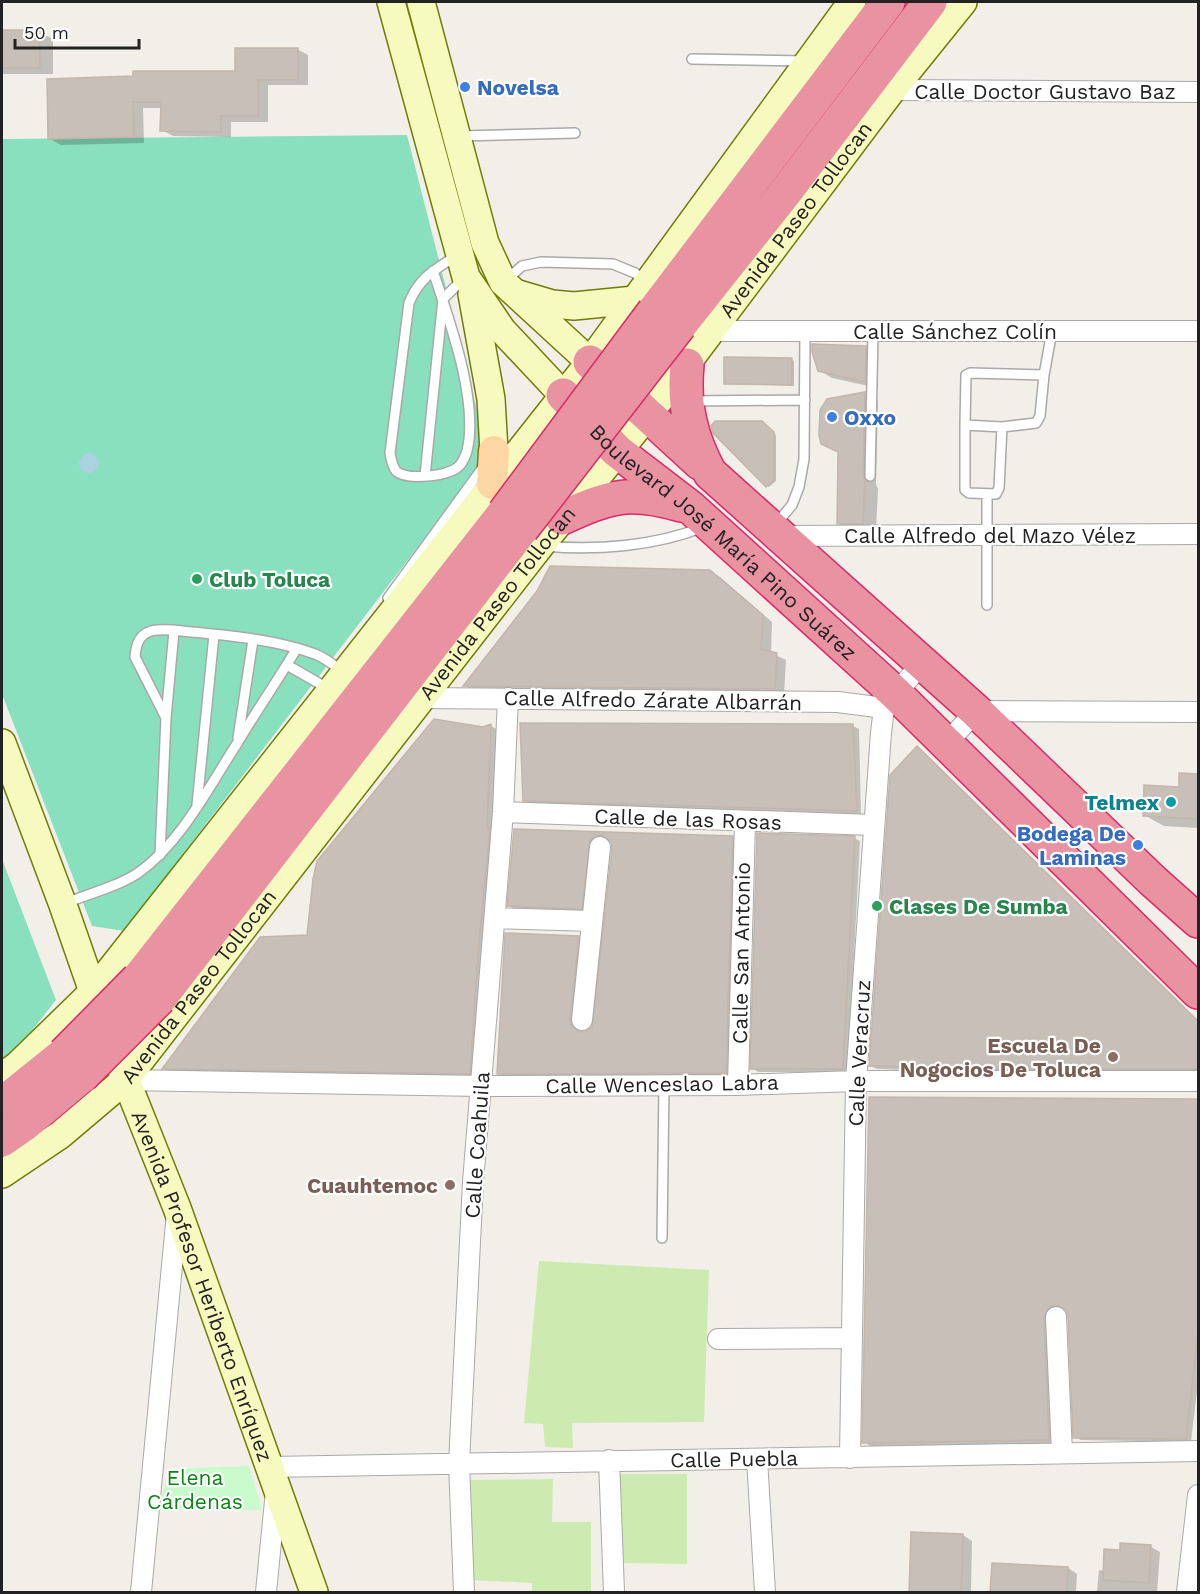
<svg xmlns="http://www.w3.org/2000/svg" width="1200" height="1594" font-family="'Work Sans',sans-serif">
<rect width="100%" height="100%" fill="#f2efe9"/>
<path fill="#cdebb0" d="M539 1261 709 1270 704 1422 572 1423 573 1448 545 1447 543 1424 524 1423Z
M615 1474H687V1564L621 1563Z
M553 1479 552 1522H591V1592H532V1583L470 1580 466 1480Z"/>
<path fill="#c8facc" d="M249 1466 262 1510H157L170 1469Z"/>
<path fill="#88e0be" d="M407 135 482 429V463L124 931 92 926 2 694V139Z
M2 859 56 1000 12 1056 2 1062Z"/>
<path fill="#aad3df" d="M79 463a10 10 0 1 1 20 0a10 10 0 1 1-20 0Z"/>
<path fill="#0003" d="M2 32H40L53 39V74H2Z
M297 49 308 55V85H268V122H231V137L173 136 162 130V108H143L144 143 61 145 50 139 48 80 237 73Z
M866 348 878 355V388L832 378 819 370Z
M791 360 794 361V386L725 383Z
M865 393 878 401 876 484 878 489 876 530H851L838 523Z
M764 424 776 435V481L769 487 767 486Z
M710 571 720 577 772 622 771 653 786 660 784 694 474 691 465 686Z
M491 726 498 730 494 832 477 1077 171 1072 164 1068 308 937 483 728Z
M853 726 859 729 861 814 530 803 524 800Z
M917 748 923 752 1198 1021V1072H995L877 1069 871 1066Z
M1181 775H1198V828L1164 826 1144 815 1180 789Z
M515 830 732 837 738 841 732 1076 504 1077 498 1073 578 937 584 941 576 1024 577 1030 581 1033H587L593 1027 613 848 612 841 608 838 602 839 587 911 515 909 509 906Z
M854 838 860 841 848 1072H758L752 1068Z
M870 1099 1198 1101V1382L1191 1442 1081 1440 1075 1437 1069 1316 1067 1310 1063 1308 1055 1310V1443L870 1446 864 1442Z
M963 1535 972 1541 971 1592H910Z
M1151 1547 1160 1552 1157 1592H1097L1099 1570 1105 1571 1121 1551Z
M1068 1568 1077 1574 1076 1592H992Z"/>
<path fill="#c7bfb8" stroke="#c4b6ab" stroke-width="1.5" d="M2 30H40V68H2Z
M235 48H298V80H258V116H221V132L160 131 161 102H133L134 137 48 139 47 79 133 76V71H235Z
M812 344 866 346 865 382 818 371 812 352Z
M724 357 792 358V385L724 384Z
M865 392 863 476 865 481 863 524H837L838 452 821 444 819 435 820 410 827 399Z
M715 421H762L774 432V480L766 487 713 433 711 426Z
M550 566 710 570 763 615 761 649 777 653 775 689 463 686 537 591Z
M434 719 483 727 491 724 487 828H490L479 942 470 1074 162 1069 260 937 307 935 313 879 317 861Z
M520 723 853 724 857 811 523 801Z
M917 746 1198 1021V1069H988L869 1066 890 775Z
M1179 773 1198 774V819L1143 816 1144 785 1179 787Z
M514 829 733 836 726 1073 497 1074 505 933 579 936 570 1019 571 1025 580 1032 586 1031 592 1027 612 848 611 842 602 835 596 836 590 840 582 909 507 906Z
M757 833 855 836 843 1069H750Z
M869 1097 1198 1099V1332L1186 1439 1073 1438 1068 1316 1066 1310 1056 1305 1049 1307 1044 1318 1049 1440 862 1443Z
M911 1532 963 1534 961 1593H909Z
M1120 1543 1151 1545 1149 1583 1103 1580 1104 1549 1120 1550Z
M992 1563 1068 1567 1067 1593H990Z"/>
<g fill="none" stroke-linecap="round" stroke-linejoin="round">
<defs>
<path id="lane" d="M692 59 805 61
M459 136 575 133
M433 271C449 320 479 400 467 451 465 457 463 463 458 467 447 476 407 481 396 471 392 466 391 459 390 453L409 303C419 278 434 270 456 256
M505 281 522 266 541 262 613 264 635 273 645 281
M691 401 805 400
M965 425V490L969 493 996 494 999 488 1002 427 1036 423 1040 416 1044 375
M1002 427 965 425 966 375 970 373 1044 375 1052 331
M425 476 443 299 464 278
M870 476 873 332
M987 494V605
M776 524 792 505 799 487 804 459 805 332
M545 546C595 551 656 546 703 527
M388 598 484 466
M287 665 329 689
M166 718 135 657C136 646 138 635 151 631 163 628 180 631 192 632 233 636 277 640 315 654 325 658 334 665 342 671
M238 738 253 640
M197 805 214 635
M160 855 166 718 174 631
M66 903C90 893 117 887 138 873 181 843 210 785 238 742 257 710 278 680 297 648
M662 1238 664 1085"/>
<path id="street" d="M892 90 1198 92
M711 331H1198
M782 536 1198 534
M420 698 838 702 884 708
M947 743 976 711 1198 712
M503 812 874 825
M495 918 592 921
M582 1020 600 847
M125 1080 482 1086 738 1085 856 1081H1198
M738 1085 745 821
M1056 1317 1062 1453
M718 1339 851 1338
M850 1458 856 1081 881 733 884 708 921 664
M757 1459 765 1592
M609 1460 614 1592
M270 1467 1198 1451
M141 1592 177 1213
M266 1592 276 1491
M464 1592 459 1463 473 1182 503 812 508 698
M1187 1592 1198 1495"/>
<g id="secondary">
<path d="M391 2 466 277 502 330 563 395"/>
<path d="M421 2 485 243 503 282 590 362"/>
<path d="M472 294 491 399 494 451"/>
<path d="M518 294 552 304 574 306 635 300"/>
<path d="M2 743 63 905 98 1006"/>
<path id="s1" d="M120 1065 177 1208 314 1592"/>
<path d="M2 1077 18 1065 93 992 590 362 852 2"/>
<path id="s2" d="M2 1174 60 1135 125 1080 540 546 648 415 892 90 963 2"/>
</g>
<path id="primary" d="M492 484 494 451"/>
<g id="highway">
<path d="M654 311 888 2"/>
<path d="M680 325 784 194 930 2"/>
<path d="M590 362 700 463"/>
<path d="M687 365C683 405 691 438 710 473L976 711 1153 881 1198 921"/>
<path id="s3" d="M563 395 617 451 690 507 895 693 1198 992"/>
<path d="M562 518C610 496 629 490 681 505"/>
<path d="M138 979 504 513"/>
<path d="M160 998 522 529"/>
<path d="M2 1104 64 1054"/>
<path d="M2 1140 25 1124 82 1076"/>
</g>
</defs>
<use href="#lane" stroke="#a9a9a9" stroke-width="12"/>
<use href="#street" stroke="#a9a9a9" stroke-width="22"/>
<use href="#secondary" stroke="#707d05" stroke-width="30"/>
<use href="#primary" stroke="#a06b00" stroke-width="33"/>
<use href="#highway" stroke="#dc2a67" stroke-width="36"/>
<use href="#lane" stroke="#fff" stroke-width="9"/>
<use href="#street" stroke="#fff" stroke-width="20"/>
<use href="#secondary" stroke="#f7fabf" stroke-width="27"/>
<use href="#primary" stroke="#fcd6a4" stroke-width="30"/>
<use href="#highway" stroke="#e892a2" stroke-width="33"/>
<defs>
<path id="highway-bridge" d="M504 513 654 311
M522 529 680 325
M64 1054 138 979
M82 1076 160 998"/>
</defs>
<use href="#highway-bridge" stroke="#dc2a67" stroke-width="36" stroke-linecap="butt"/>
<use href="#highway-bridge" stroke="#e892a2" stroke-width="33"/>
</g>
<g fill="#3f7fe0" stroke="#fff" stroke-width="2">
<circle cx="465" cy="87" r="6"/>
<circle cx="832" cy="417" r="6"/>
<circle cx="1138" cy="845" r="6"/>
</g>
<g fill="#2e9e5b" stroke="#fff" stroke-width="2">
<circle cx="197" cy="579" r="6"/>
<circle cx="877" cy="906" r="6"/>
</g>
<circle fill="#0f9aa8" stroke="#fff" stroke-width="2" cx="1171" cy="802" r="6"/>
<g fill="#8d6e63" stroke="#fff" stroke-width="2">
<circle cx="1113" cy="1057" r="6"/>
<circle cx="450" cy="1185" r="6"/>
</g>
<g text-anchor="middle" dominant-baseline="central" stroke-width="4.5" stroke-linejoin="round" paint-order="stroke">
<g font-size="21" font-weight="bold" fill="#366cbe" stroke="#fff" text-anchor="start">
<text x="477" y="87">Novelsa</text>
<text x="844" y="417">Oxxo</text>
<text x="1126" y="833" text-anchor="end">Bodega De<tspan x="1126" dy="24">Laminas</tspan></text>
</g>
<g font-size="21" fill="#222" stroke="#fff">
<text x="1045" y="91">Calle Doctor Gustavo Baz</text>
<text stroke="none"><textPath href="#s2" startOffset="1246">Avenida Paseo Tollocan</textPath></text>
<text x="955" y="331">Calle Sánchez Colín</text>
<text x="990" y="535">Calle Alfredo del Mazo Vélez</text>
<text stroke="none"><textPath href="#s3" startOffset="218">Boulevard José María Pino Suárez</textPath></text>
<text stroke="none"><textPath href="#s2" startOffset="760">Avenida Paseo Tollocan</textPath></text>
<text transform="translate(653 700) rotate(1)">Calle Alfredo Zárate Albarrán</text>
<text transform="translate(688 819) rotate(2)">Calle de las Rosas</text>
<text transform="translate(741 953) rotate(-89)">Calle San Antonio</text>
<text stroke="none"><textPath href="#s2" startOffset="274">Avenida Paseo Tollocan</textPath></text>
<text transform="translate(859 1053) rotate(-87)">Calle Veracruz</text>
<text transform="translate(662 1084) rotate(-1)">Calle Wenceslao Labra</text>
<text transform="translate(477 1145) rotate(-86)">Calle Coahuila</text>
<text stroke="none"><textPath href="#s1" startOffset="236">Avenida Profesor Heriberto Enríquez</textPath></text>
<text transform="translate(734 1459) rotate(-1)">Calle Puebla</text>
</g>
<g font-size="21" font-weight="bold" fill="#27864d" stroke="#fff" text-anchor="start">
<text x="209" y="579">Club Toluca</text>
<text x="889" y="906">Clases De Sumba</text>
</g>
<g font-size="21" font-weight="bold" fill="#0d838f" stroke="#fff" text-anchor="end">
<text x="1159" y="802">Telmex</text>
</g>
<g font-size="21" font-weight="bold" fill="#785e54" stroke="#fff" text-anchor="end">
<text x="1101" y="1045">Escuela De<tspan x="1101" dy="24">Nogocios De Toluca</tspan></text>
<text x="438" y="1185">Cuauhtemoc</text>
</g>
<g font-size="21" fill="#0c8416" stroke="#fff">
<text x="195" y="1477">Elena<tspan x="195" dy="24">Cárdenas</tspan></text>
</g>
</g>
<rect width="1200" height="1594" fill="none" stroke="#222222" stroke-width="6"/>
<path d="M15 39v9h124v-9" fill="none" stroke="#222222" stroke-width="3"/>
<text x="24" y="39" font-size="18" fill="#222222" stroke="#ffffff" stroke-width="4.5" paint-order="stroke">50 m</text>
</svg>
